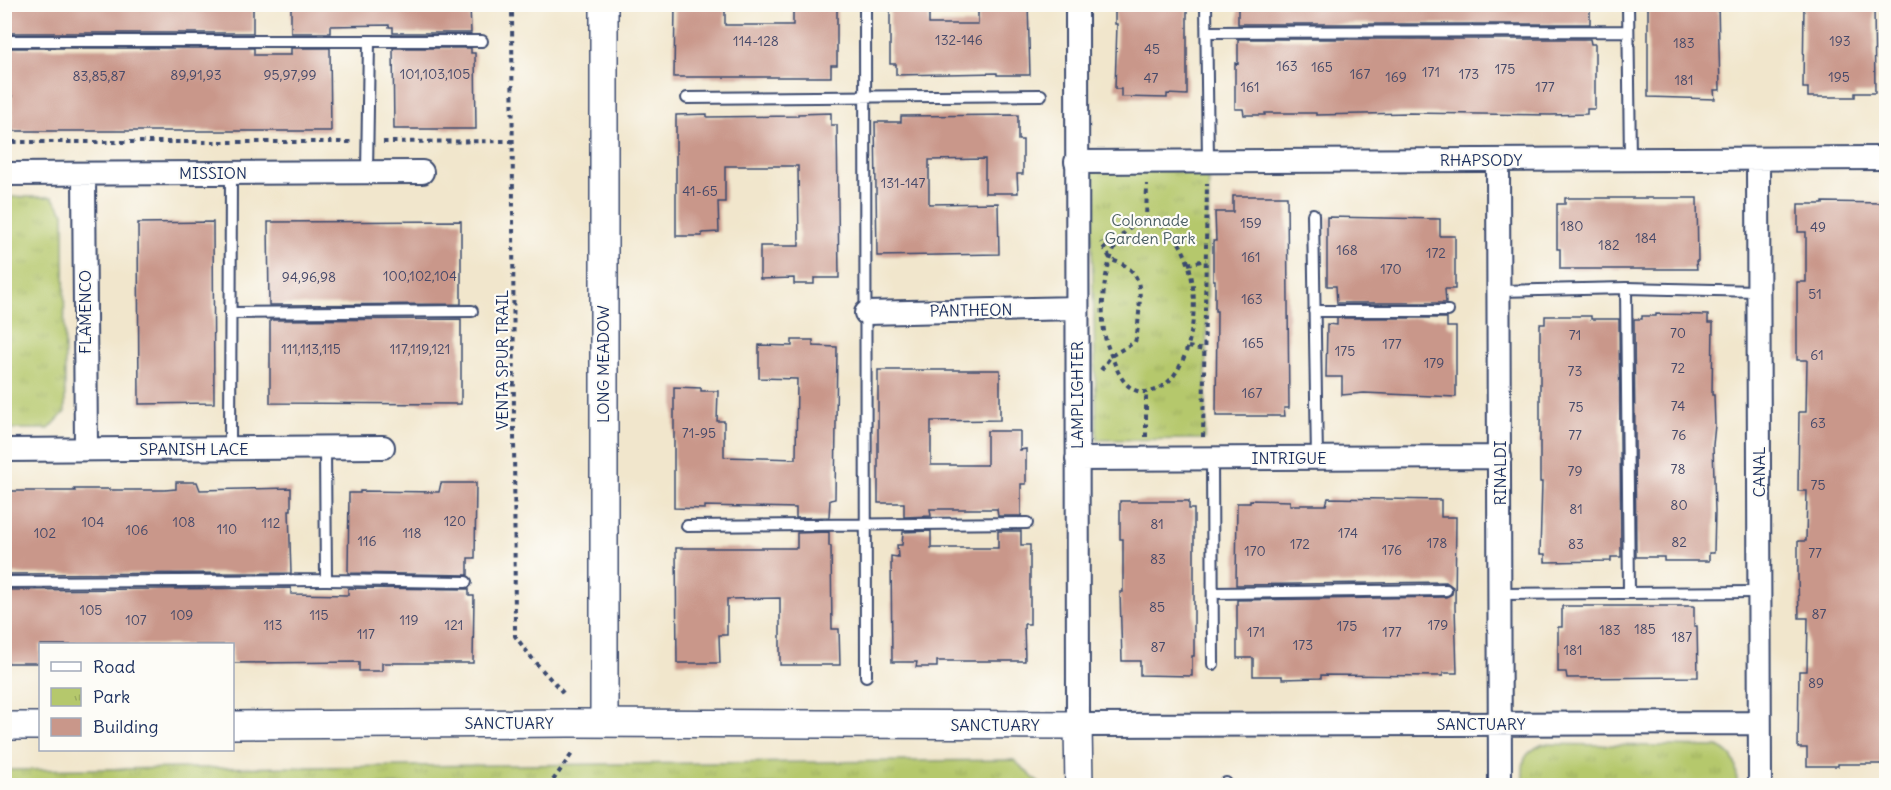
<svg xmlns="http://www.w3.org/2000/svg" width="1891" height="790" font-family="Delius,sans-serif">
<defs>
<pattern id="park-tufts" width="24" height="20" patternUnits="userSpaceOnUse" patternTransform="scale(1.5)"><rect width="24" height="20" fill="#b5c86c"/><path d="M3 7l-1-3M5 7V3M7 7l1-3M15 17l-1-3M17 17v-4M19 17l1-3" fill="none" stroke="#9bac60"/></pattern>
</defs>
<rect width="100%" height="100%" fill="#fdfcf7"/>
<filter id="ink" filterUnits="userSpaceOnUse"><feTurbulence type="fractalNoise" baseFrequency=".0167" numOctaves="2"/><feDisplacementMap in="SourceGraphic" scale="12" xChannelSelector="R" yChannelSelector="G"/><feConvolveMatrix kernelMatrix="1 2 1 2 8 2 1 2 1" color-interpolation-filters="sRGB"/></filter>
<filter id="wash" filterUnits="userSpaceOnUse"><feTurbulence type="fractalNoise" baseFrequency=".008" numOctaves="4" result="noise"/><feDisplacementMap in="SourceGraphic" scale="24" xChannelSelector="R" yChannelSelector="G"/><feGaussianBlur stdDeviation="1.35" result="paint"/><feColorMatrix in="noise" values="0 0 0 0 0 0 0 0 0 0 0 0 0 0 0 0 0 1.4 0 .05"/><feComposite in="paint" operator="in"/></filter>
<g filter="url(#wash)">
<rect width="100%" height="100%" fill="#f1e6cc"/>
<path fill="url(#park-tufts)" stroke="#687c65" stroke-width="1.5" d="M1090 168 1209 172 1205 439 1097 440Z
M5 197H52L64 213 65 412 49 429H5Z
M1543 744 1718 747C1737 756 1737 765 1737 785H1523C1523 762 1520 755 1543 744Z
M1014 760 1041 785H4L5 770Z"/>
<g id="blocks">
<path fill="#c9978a" d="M4 4H253V33H4Z
M291 4H470L471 33H393V27H389V25L330 26V33H291Z
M675 4H725V25H793V4H837V65H831V77H674Z
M890 4H929V24H978V4H1028L1030 75H997V73L896 75V64H890Z
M1115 4H1187V95L1167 94V98L1121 97V89H1115L1117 24H1115Z
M1238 4H1590V24H1238Z
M1648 4H1718L1720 90H1714L1715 99 1648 97Z
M1804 4H1874L1875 93H1855V97H1808V88H1803Z
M1238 39H1590L1591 44H1595V109H1587V114L1551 115 1409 113 1316 115V113H1265V115H1244L1243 109H1235V63L1238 64Z
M4 48H254V55H291V48H330L331 131H12V96H4Z
M393 48H471V53H475L476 129H394Z
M831 113V125H837L839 278H814V284H794V278L760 279V246H799L798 166H725V202H718L719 232 702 233V236H676V115L707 114V117L798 116V114Z
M1018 115V140H1023V174H1017L1018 193H985V159L929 160V204L998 203 999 254 877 256 875 122H901V116Z
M1233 196H1287L1289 408H1284L1285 416H1216L1217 311H1215V280H1213V241H1216L1215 212H1233Z
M1565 198H1697L1698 261H1696L1697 269H1560V249H1557V204H1565Z
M1823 202 1884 203 1886 215V764H1838V766H1807V748H1798L1799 671H1807L1808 618H1799L1798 578V541H1806L1807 491H1798L1799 412H1806L1807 360H1797V282H1806V232H1798V204H1823Z
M1327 217 1440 219V236H1455V289H1445L1446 303H1337L1336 286H1327Z
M461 221V304L269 305 268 222Z
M213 222 214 403 139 404 138 223Z
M1656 314 1708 315V323H1713L1712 395H1714L1715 425 1713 445 1715 511 1714 553H1709V561H1664V557H1636L1634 319H1642V316H1656Z
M1545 316H1591V319H1619L1621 557H1611V561L1545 562V554H1540L1542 482H1540V324H1545Z
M1337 318H1447V327H1456V397L1364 393 1342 395V377H1326L1327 324 1337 325Z
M461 319V404L270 403V320Z
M792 340H813V346L837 347 835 499 830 500 829 517 796 518V508L705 506V509L674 508V387L701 388V391H718L717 421H724V457L796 459 797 379 759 378V345L792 346Z
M878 370H1000V420L931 421V465H987V431H1020V450L1026 449V484H1021V516H998L997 509H930L931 516 904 517V503H878Z
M176 482H197L200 490 291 488V510H289L291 573 4 574V491H75L74 489H109V490H165L176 489Z
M441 483H476L475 558H468V575L348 573 349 493H360V491L439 492Z
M1328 498 1441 500V517H1456L1455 607 1457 673H1443V676L1321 675V678L1282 679V676H1253V658H1237V600L1446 597 1452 594 1453 587 1446 582 1236 585 1237 503H1250V500L1290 501V505H1326Z
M1120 501H1189V509H1194V656H1192V676L1140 675V661H1122L1120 592H1123V539H1120Z
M931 531V548H998V531H1021V545H1030V624H1024L1025 661H937V667H916L917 662H892L891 556 898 557 897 545H902L903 532Z
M829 532V546H831L832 629H839L840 665H780V598L727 599V635H719L720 663H677L676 548H797V533Z
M291 588V594L348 595V588L469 589V596H474L473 663H382V671H359V662L232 663V645H40V663H4V590Z
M1562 606H1694V626H1697L1698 677 1567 678 1566 672H1558V627H1562Z"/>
</g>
</g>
<g filter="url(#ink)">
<use href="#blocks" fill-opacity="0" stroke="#3b4a6e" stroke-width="1.5"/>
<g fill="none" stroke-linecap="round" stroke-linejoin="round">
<defs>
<path id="service" d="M865 4 866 676
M1206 4 1208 161
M1628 4 1630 159
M1207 32 1628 31
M4 41H482
M687 98 1041 95
M367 172 369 41
M1313 214 1317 458
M1626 288 1629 593
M1499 291 1626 288 1758 291
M1314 311H1448
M230 313 472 311
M230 448 231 173
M325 448 326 580
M1212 458 1213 664
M687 526 1027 523
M4 582 326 580 466 582
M1213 593 1446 590
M1500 594 1759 592
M1226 783V786"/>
<path id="minor" d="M1077 4 1078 725 1758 723
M1758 159 1760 786
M1498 160 1500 786
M1076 162 1886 158
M4 174 422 172
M84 174 86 449
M866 313 1077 308
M4 450 383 447
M1077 459 1500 457"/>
<path id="tertiary" d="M604 4V723
M232 725 569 723 1078 725 1079 786
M4 726H40"/>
</defs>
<use href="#service" stroke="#3b4a6e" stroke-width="14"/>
<use href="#minor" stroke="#3b4a6e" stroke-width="26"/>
<use href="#tertiary" stroke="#3b4a6e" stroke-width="30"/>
<path stroke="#3b4a6e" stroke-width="4" stroke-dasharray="4.5 4.5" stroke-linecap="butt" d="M512 4 515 636 535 662 566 696
M4 142H352
M383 142 513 141
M1146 222 1147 184
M1151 222C1155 223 1160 224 1163 226 1203 254 1200 335 1177 371 1169 383 1159 392 1144 392 1128 392 1119 376 1114 362 1111 355 1108 348 1106 341 1098 311 1104 249 1129 228 1136 223 1143 223 1151 222Z
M1188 264 1206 260
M1188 347 1204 350
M1101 370 1111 356 1135 342C1138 333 1138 323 1139 313 1141 286 1141 268 1111 260L1101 242
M1146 437V393
M1203 437 1207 183
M546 786 554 779 574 751"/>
<use href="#service" stroke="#fff" stroke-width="10"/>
<use href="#minor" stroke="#fff" stroke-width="22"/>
<use href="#tertiary" stroke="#fff" stroke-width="27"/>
</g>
</g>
<g text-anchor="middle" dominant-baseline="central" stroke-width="4.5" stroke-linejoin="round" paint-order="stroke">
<g font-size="14" fill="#464969">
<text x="959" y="40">132-146</text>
<text x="756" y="41">114-128</text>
<text x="1840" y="41">193</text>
<text x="1684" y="43">183</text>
<text x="1152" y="49">45</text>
<text x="1287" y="66">163</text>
<text x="1322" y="67">165</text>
<text x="1505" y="69">175</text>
<text x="1431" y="72">171</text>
<text x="435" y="74">101,103,105</text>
<text x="1360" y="74">167</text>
<text x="1469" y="74">173</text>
<text x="196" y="75">89,91,93</text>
<text x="290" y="75">95,97,99</text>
<text x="99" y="76">83,85,87</text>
<text x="1396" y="77">169</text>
<text x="1839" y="77">195</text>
<text x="1151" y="78">47</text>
<text x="1684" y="80">181</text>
<text x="1250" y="87">161</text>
<text x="1545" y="87">177</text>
<text x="903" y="183">131-147</text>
<text x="700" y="191">41-65</text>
<text x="1251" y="223">159</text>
<text x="1572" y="226">180</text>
<text x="1818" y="227">49</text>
<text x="1646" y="238">184</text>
<text x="1609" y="245">182</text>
<text x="1347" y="250">168</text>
<text x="1436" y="253">172</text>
<text x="1251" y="257">161</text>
<text x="1391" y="269">170</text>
<text x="420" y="276">100,102,104</text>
<text x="309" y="277">94,96,98</text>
<text x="1815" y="294">51</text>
<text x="1252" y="299">163</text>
<text x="1678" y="333">70</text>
<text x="1575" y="335">71</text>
<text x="1253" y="343">165</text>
<text x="1392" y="344">177</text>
<text x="311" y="349">111,113,115</text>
<text x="420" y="349">117,119,121</text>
<text x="1345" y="351">175</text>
<text x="1817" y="355">61</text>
<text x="1434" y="363">179</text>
<text x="1678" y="368">72</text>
<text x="1575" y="371">73</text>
<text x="1252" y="393">167</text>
<text x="1678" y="406">74</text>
<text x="1576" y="407">75</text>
<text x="1818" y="423">63</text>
<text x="699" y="433">71-95</text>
<text x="1575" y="435">77</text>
<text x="1679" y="435">76</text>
<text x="1678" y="469">78</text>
<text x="1575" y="471">79</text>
<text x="1818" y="485">75</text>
<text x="1679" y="505">80</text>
<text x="1576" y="509">81</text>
<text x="455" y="521">120</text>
<text x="93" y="522">104</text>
<text x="184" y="522">108</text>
<text x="271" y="523">112</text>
<text x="1157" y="524">81</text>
<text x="227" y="529">110</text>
<text x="137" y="530">106</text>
<text x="45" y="533">102</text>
<text x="412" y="533">118</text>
<text x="1348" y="533">174</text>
<text x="367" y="541">116</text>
<text x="1679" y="542">82</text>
<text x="1437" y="543">178</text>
<text x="1300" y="544">172</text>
<text x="1576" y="544">83</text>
<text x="1392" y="550">176</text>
<text x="1255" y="551">170</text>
<text x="1815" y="553">77</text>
<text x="1158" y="559">83</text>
<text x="1157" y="607">85</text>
<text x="91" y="610">105</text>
<text x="1819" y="614">87</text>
<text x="182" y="615">109</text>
<text x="319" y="615">115</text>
<text x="136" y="620">107</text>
<text x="409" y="620">119</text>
<text x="273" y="625">113</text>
<text x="454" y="625">121</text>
<text x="1438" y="625">179</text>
<text x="1347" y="626">175</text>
<text x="1645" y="629">185</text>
<text x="1610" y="630">183</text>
<text x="1256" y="632">171</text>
<text x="1392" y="632">177</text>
<text x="366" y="634">117</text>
<text x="1682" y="637">187</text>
<text x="1303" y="645">173</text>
<text x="1158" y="647">87</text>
<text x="1573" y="650">181</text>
<text x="1816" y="683">89</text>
</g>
<g font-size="16" fill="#1b2f5e" stroke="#fdfcf7">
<text x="1481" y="160">RHAPSODY</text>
<text x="213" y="173">MISSION</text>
<text transform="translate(971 310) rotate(-1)">PANTHEON</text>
<text transform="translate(85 312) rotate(-90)">FLAMENCO</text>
<text transform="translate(502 360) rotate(-90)">VENTA SPUR TRAIL</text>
<text transform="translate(603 364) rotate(-90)">LONG MEADOW</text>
<text transform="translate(1077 395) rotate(-90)">LAMPLIGHTER</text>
<text x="194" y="449">SPANISH LACE</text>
<text x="1289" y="458">INTRIGUE</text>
<text transform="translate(1759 472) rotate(-90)">CANAL</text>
<text transform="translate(1500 473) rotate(-90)">RINALDI</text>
<text x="509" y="723">SANCTUARY</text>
<text x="1481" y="724">SANCTUARY</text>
<text x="995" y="725">SANCTUARY</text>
</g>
<g font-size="16" fill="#495d62" stroke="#fdfcf7">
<text x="1150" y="220">Colonnade<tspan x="1150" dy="18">Garden Park</tspan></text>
</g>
</g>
<rect width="1891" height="790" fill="none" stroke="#fdfcf7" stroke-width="24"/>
<rect x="39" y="643" width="195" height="108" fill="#fdfcf7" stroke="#a3aaba" stroke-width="1.5"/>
<rect x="51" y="662" width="30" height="9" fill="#ffffff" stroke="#a3aaba" stroke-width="1.5"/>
<text x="93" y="673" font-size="18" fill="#1b2f5e">Road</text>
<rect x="51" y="688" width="30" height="18" fill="url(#park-tufts)" stroke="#a3aaba" stroke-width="1.5"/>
<text x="93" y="703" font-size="18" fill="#1b2f5e">Park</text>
<rect x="51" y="718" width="30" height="18" fill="#c9978a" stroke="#a3aaba" stroke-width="1.5"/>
<text x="93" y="733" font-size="18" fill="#1b2f5e">Building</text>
</svg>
